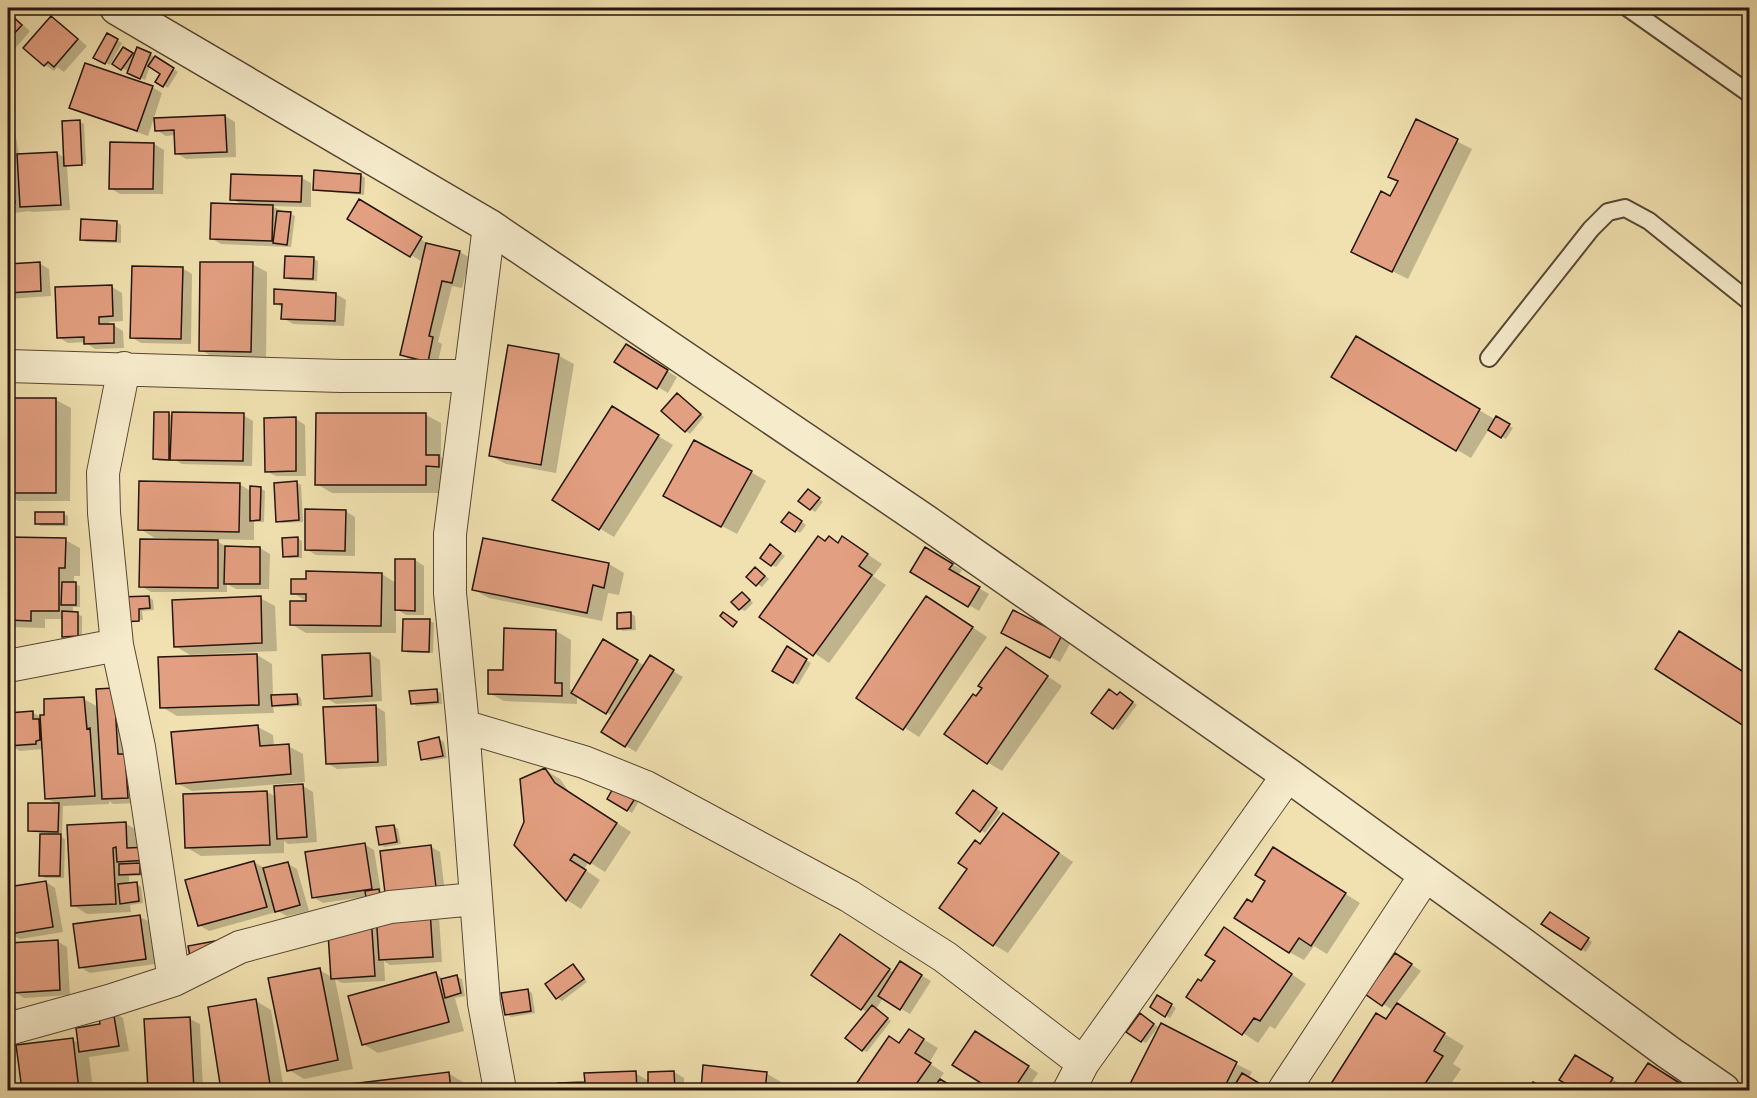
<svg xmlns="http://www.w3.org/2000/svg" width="1757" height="1098" font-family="'IM FELL English',serif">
<rect width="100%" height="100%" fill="#f1e1b0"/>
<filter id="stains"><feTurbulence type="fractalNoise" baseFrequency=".00333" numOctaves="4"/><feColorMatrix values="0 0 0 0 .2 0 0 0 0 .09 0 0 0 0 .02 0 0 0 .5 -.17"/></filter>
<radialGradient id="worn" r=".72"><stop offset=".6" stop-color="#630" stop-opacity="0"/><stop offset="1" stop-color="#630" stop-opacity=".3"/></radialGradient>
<path fill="#0003" d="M8 11 30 31 8 57Z
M51 18 61 23 87 46 64 72 57 67 54 71 45 65Z
M107 35 122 43 110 65 95 58Z
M124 49 135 56 150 54 178 72 168 88 157 81 162 73 150 66 145 80 114 64Z
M152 87 162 93 148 136 81 113 71 108Z
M8 116 13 119 19 155 57 153 65 158 79 121 84 124 86 164H68L67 166 70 210 32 212 29 211 8 214Z
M225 116 235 122 236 157 186 159 176 153 175 135 166 136 156 130Z
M1417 121 1472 149 1408 279 1353 252 1391 198 1399 181Z
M154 144 164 150 163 194H120L110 188Z
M315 172 361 175 365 178 364 195 319 191 314 189Z
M302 178 311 183V207L271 206 295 216 291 247 221 244 211 238 243 205 232 199Z
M359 201 430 245 460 252 470 258 462 288 452 286 438 342 442 344 437 366 411 360 401 355 424 256 421 261 349 218Z
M117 222 121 225V243L86 242 81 239Z
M314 259 318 261 317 281 290 280 286 277Z
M39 263 49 269 51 296 8 299V265Z
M252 264 267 272 266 359H216L201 350Z
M182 268 192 274 191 344 141 343 131 337Z
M112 287 122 293 123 321 109 322V325H113L123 331 124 348 95 349 85 342 68 343 58 337Z
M336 294 346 300 344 326 293 324 283 318V308L275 303Z
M1356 338 1496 420 1497 418 1513 428 1506 439 1489 429 1471 458 1333 377Z
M627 346 677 377 668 393 616 362Z
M509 347 559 356 574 364 556 473 506 464 491 456Z
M677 394 704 417 690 434 686 431Z
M8 400H56L71 408 70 501H18L8 494Z
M169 414 173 416 243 415 253 421 252 466 182 464 173 459V461H159L154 459Z
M317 414 426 415 441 423V457L454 465V474H441L440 493H332L317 484Z
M627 417 673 445 614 537 599 528Z
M296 419 305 425 306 476H276L266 471Z
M751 472 766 481 737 534 680 504Z
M297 483 301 485 303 522 282 523 278 521Z
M239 484 251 491 260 488 265 491 264 522H254V540L213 539 227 547 260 548 270 554 269 589H236L227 584V592H151L141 586 168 538H155L140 529Z
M813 493 823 502 815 512 811 509Z
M345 511 355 517V556L316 555 306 549Z
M64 514 68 516V526H41L36 523Z
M794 516 806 525 800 533 795 530Z
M297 538 302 541V558H289L285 556Z
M843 538 882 564 873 576 886 585 829 663 761 617 826 543H839Z
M8 539 65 540 80 548V576H74V584L80 586V607H73V613L82 616V638H68L63 636 64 619H45V628L8 627Z
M484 539 609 564 624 573 619 595 608 593 602 621 489 598 474 590Z
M775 549 785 556 776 567 772 565Z
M925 549 962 570 958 576 989 594 979 611 912 572Z
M415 560 424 566V615H406L396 609V633H306L291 624 309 603 293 593 382 574 396 583Z
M760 571 769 579 762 587 748 577Z
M743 593 753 603 745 611 740 609Z
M149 597 153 600 154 610 142 611 143 620H124Z
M260 598 275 606 277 651 190 655 175 646Z
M941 606 987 637 919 737 858 698Z
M1013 612 1071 642 1060 662 1013 638Z
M630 613 635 616 636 630 623 631 619 628Z
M430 621 434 623 433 653H408L404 650Z
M556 631 571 640 570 689 574 692 604 641 645 666 660 663 683 677 636 752 603 732 613 716 577 695V704L504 701 489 693 504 672Z
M787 649 811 663 798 685 774 670Z
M1007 649 1062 686 1002 771 987 762 976 697Z
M370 654 380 660 382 701 336 704 326 698Z
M257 655 272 664 273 696 297 695 301 698 302 706 278 707 273 705 274 713 177 716 162 707Z
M114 690 138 803 113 804 109 801V804L63 806 62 833H55L65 839 64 878H45L41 875V833L30 830 59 805 46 798 43 749 20 751 9 745 10 764H8V714L32 712 42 718 84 699 98 707Z
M437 691 441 693 442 704 417 706 412 703Z
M1125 696 1137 705 1118 730 1114 728Z
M375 706 385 712 387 766 337 769 327 763Z
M258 727 273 735 274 747 288 746 303 754 305 782 192 791 177 783Z
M439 739 444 742 447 758 427 761 423 759Z
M545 770 560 779 570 793 631 832 605 872 589 862 584 869 600 880 581 909 567 900Z
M303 786 313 792 317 842 288 844 284 841V853L201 856 186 847 267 792 276 797Z
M616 787 639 801 632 813 609 798Z
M978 795 1001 812 985 833 981 830Z
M1004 815 1073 862 1008 953 994 945 969 869 981 845Z
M125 823 140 832 144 876H129V885L137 884 141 887 143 903 130 905 131 912 87 914 73 905Z
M394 826 398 829 401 844 385 847 380 845Z
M364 844 374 850 381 892 383 894 323 903 313 897Z
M430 846 440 852 445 892 396 898Z
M1288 858 1360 903 1327 954 1314 946 1304 960 1289 952 1252 904Z
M254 862 264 868 287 863 297 869 309 911 287 916 276 910V912L209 931 199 925Z
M46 882 55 888 63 932 20 939 14 936 15 938 8 939V888Z
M1554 916 1592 942 1586 952 1543 924Z
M140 917 150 922 155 964 90 973 80 967Z
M439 917 442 962 390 965 384 961 385 981 342 983 335 979 353 1069 304 1079 289 1070 319 970 332 977 329 920Z
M1239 938 1306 984 1275 1029 1270 1026 1258 1043 1188 996Z
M57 941 67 947 70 995 24 998 13 991 17 1011 8 1014V969L12 987H13Z
M850 942 894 973 900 963 931 981 910 1014 883 998 876 1009 891 1021 867 1052 862 1050 868 1013 813 975Z
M1405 960 1421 971 1396 1004 1464 1046 1453 1064 1461 1069 1447 1090H1329L1377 1015 1387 1021 1394 1011 1383 1004Z
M573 966 578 969 587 982 562 1001 557 998Z
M436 974 445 980 457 977 462 979 465 996 455 998 464 1031 378 1053 363 1044Z
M527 990 532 993 535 1013 511 1017 507 1014Z
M1158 997 1176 1008 1170 1018 1152 1007Z
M256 1001 271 1010 284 1090H222L210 1008Z
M113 1012 123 1018 129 1051 89 1057 93 1090H23L18 1046 73 1040 80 1044 102 1025Z
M1145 1018 1158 1027 1146 1043 1142 1041Z
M190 1019 200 1024 203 1090H149L146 1021Z
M1161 1025 1252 1072 1248 1079 1267 1090H1252L1244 1086 1242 1090H1128Z
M909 1031 938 1048 929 1063 944 1073 939 1080 957 1090H854L890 1038 900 1044Z
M985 1038 1038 1073 1027 1090H995L955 1064Z
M1575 1057 1622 1085 1619 1090H1579L1561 1080Z
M1649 1065 1659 1071 1690 1090H1632Z
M705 1067 766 1073 781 1082 780 1090H702Z
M8 1072 14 1090H8Z
M674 1072 684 1078V1090H560V1084L586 1083 635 1073 649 1081Z
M448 1073 463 1082 465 1090H354L353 1085Z"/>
<path fill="#e39f81" stroke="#25140a" stroke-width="1.5" d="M8 12 22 25 8 40Z
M51 16 78 39 54 67 48 62 44 66 23 48Z
M107 33 118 39 105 64 93 58Z
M123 47 133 53 121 70 112 64Z
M137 47 151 53 140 79 127 73Z
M155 56 174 68 163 87 155 82 160 74 148 66Z
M85 63 153 86 137 131 69 108Z
M225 115 227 152 175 154 174 130 155 131 154 118Z
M1416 119 1458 139 1392 272 1351 252 1381 191 1390 196 1398 181 1388 177Z
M80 120 82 165 64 166 62 121Z
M110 142 154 143 153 189H109Z
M57 152 61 205 20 207 17 154Z
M8 161 15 203 8 204Z
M314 170 361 174 360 193 313 190Z
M231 174 302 176 301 202 230 200Z
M359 199 422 237 410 257 347 219Z
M211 203 273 205 272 241 210 239Z
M277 211 291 212 287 245 273 243Z
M81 219 117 221 116 241 80 240Z
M426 243 460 251 452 283 442 281 429 336 433 337 428 362 400 355Z
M285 256 314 257 313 279 284 278Z
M40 262 41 291 8 293V264Z
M200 262H253L251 352 199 351Z
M132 266 183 267 181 339 130 338Z
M112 285 113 316 99 317V324H114V343L84 344V337L57 338 55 287Z
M274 289 336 293 335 321 281 319 282 304H274Z
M1356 336 1480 409 1456 451 1331 377Z
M626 344 668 370 657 389 614 362Z
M508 345 559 354 541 465 489 456Z
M677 393 701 414 685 432 661 411Z
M8 398H56V493H8Z
M612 406 659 435 599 530 552 500Z
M154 412H169V460L153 459Z
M172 412 244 413 243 461 170 460Z
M316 413H426V455H439V467L426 466V485H315Z
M1496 416 1510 424 1501 438 1488 430Z
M296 417V471L265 472 264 418Z
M694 440 752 471 721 527 663 496Z
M139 481 240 483 239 532 138 530Z
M297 481 299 520 276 522 274 483Z
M250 486 261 487 260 520 250 521Z
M808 489 820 498 810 510 798 501Z
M305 509 346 510 345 551 305 550Z
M35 512H64V524H35Z
M789 512 802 521 795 532 781 522Z
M818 536 825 541 829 536 838 543 842 536 868 554 859 566 872 575 813 656 759 617Z
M8 537 66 538 65 568H59V611H31V621L8 620Z
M298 537V556L283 557 282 538Z
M483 538 609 563 604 588 593 585 587 613 472 590Z
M140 539 218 540V588L139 587Z
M770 544 781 553 771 566 760 558Z
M225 546 260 547V584H224Z
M925 547 953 564 949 569 980 587 968 607 910 572Z
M395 559H415V611L395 610Z
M755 567 765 576 756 586 746 577Z
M306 571 382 573 381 626 290 625V601H306V594H291V579H306Z
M62 582H76V605H61Z
M742 592 750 600 739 610 731 602Z
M149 596 150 608 139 609V621L120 622 119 597Z
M261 596 262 643 174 647 172 600Z
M926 596 973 627 903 730 856 698Z
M1013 610 1062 635 1050 658 1001 633Z
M62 611 78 612V636L62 637Z
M631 612V628L617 629V613Z
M723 612 737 622 733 627 720 616Z
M403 619H430L429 652 402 651Z
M504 628 556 630 555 683H562V696L488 694V670H503Z
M1679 631 1750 676V730L1655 669Z
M603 639 638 660 606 714 571 693Z
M787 646 807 659 793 683 772 671Z
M1006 647 1048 676 987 764 944 734 973 694 976 696 982 688 978 686Z
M370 653 372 696 324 699 322 655Z
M257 654 259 705 160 708 158 657Z
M650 655 674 670 625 747 601 732Z
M114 688 118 754H125L128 798 102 799 96 689Z
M437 689 438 702 411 704 409 691Z
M1109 689 1117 695 1120 692 1133 702 1113 729 1091 713Z
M297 694 298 704 272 706 271 695Z
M84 697 87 729 90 728 95 796 45 799 40 715H44V699Z
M376 705 378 762 326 764 323 707Z
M33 711V719H39L40 740 36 741V744L8 746V713Z
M258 725 260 746 289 744 291 774 176 784 171 732Z
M439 737 443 756 421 760 418 742Z
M545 768 555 783 617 823 590 864 574 854 570 860 586 870 566 901 514 845 524 822 520 779Z
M303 784 307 837 277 839 274 786Z
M615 785 636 797 627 811 607 799Z
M973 790 997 808 980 832 956 813Z
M267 791 270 845 185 848 183 794Z
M28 803H59L58 832 28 831Z
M1003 813 1059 853 993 946 939 908 967 869 958 863 975 840 980 844Z
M126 822 127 848 148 847V860L117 862 116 847 113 848 116 904 71 906 67 825Z
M394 825 397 842 379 845 376 827Z
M40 834H61L60 876H39Z
M365 843 372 889 312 898 305 852Z
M431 845 436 887 385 893 380 851Z
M1273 847 1346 893 1311 946 1299 938 1289 953 1234 918 1247 899 1252 902 1265 881 1255 875Z
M254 861 267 907 198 926 185 880Z
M288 862 300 905 275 912 263 868Z
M140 863V874L119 875V864Z
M46 881 53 927 9 934 8 887Z
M137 882 139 901 120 904 118 884Z
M379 889 381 902 367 904 365 891Z
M430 910 433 957 379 960 376 912Z
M1550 912 1589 938 1581 950 1541 924Z
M140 915 146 959 79 968 73 924Z
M371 915 375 976 331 979 327 918Z
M1224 927 1292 974 1260 1021 1254 1018 1242 1035 1186 997 1198 979 1201 981 1215 961 1205 955Z
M840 934 890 969 861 1010 811 975Z
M231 938 191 962 188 946Z
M58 940 60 990 12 993 9 943Z
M1395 953 1412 964 1382 1006 1365 994Z
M900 961 922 975 900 1010 878 996Z
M573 964 584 979 556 999 545 984Z
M320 968 338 1060 287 1071 268 978Z
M436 972 449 1022 362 1045 348 996Z
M457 975 461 993 445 998 441 979Z
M528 989 531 1011 505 1015 501 993Z
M1157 995 1172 1004 1165 1017 1150 1007Z
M256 999 271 1090H221L208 1007Z
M1397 1003 1445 1033 1434 1051 1443 1056 1421 1090H1327L1376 1013 1386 1019Z
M872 1005 888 1018 862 1051 845 1038Z
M113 1010 119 1046 79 1052 76 1028 100 1024 98 1012Z
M1140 1013 1154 1024 1141 1042 1126 1032Z
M190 1017 194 1090H148L144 1019Z
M1161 1023 1237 1062 1223 1090H1127Z
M909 1029 924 1039 915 1053 931 1063 912 1090H852L889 1036 899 1043Z
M975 1031 1029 1066 1013 1090H992L952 1065Z
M73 1038 79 1090H22L16 1045Z
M1575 1055 1613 1078 1606 1090H1576L1559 1080Z
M1648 1063 1689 1089 1688 1090H1630Z
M703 1065 767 1072 765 1090H701Z
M636 1071 637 1090H558V1083L585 1082 584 1073Z
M674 1071 675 1090H648V1072Z
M449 1072 451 1090H352L351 1084Z
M1242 1073 1264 1086 1261 1090H1249L1236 1083Z
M940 1079 958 1090H932Z
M1533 1082 1546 1090H1528Z"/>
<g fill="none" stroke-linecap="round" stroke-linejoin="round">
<defs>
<path id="service" d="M1628 8 1750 94
M1489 358 1591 229 1608 212 1625 208 1649 221 1750 302"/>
<path id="minor" d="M489 226 450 534V593L463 726 484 1003 500 1090
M8 366 341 376H470
M124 368 103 473 104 513 117 645 139 747 174 980
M8 666 117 645
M463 726 584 762 646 787 849 896 945 957 1083 1063
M8 1029 109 1001 174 980 240 947 390 907 475 899
M1069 1090 1083 1063 1288 775
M1284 1090 1425 876"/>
<path id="tertiary" d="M117 8 489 226 926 522 1288 775 1512 937 1668 1052 1723 1090"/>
</defs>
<use href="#service" stroke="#584734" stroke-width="20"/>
<use href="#minor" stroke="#584734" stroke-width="34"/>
<use href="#tertiary" stroke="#584734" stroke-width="36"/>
<use href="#service" stroke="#f6eccc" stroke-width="16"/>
<use href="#minor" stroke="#f6eccc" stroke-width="32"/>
<use href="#tertiary" stroke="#f6eccc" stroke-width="33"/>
</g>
<rect width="1757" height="1098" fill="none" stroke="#f1e1b0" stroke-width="30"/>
<rect x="9" y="9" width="1739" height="1080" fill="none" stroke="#25140a" stroke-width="3"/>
<rect x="15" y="15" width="1727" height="1068" fill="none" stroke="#25140a" stroke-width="1.5"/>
<rect width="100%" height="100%" filter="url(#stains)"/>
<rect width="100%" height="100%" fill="url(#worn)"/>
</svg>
